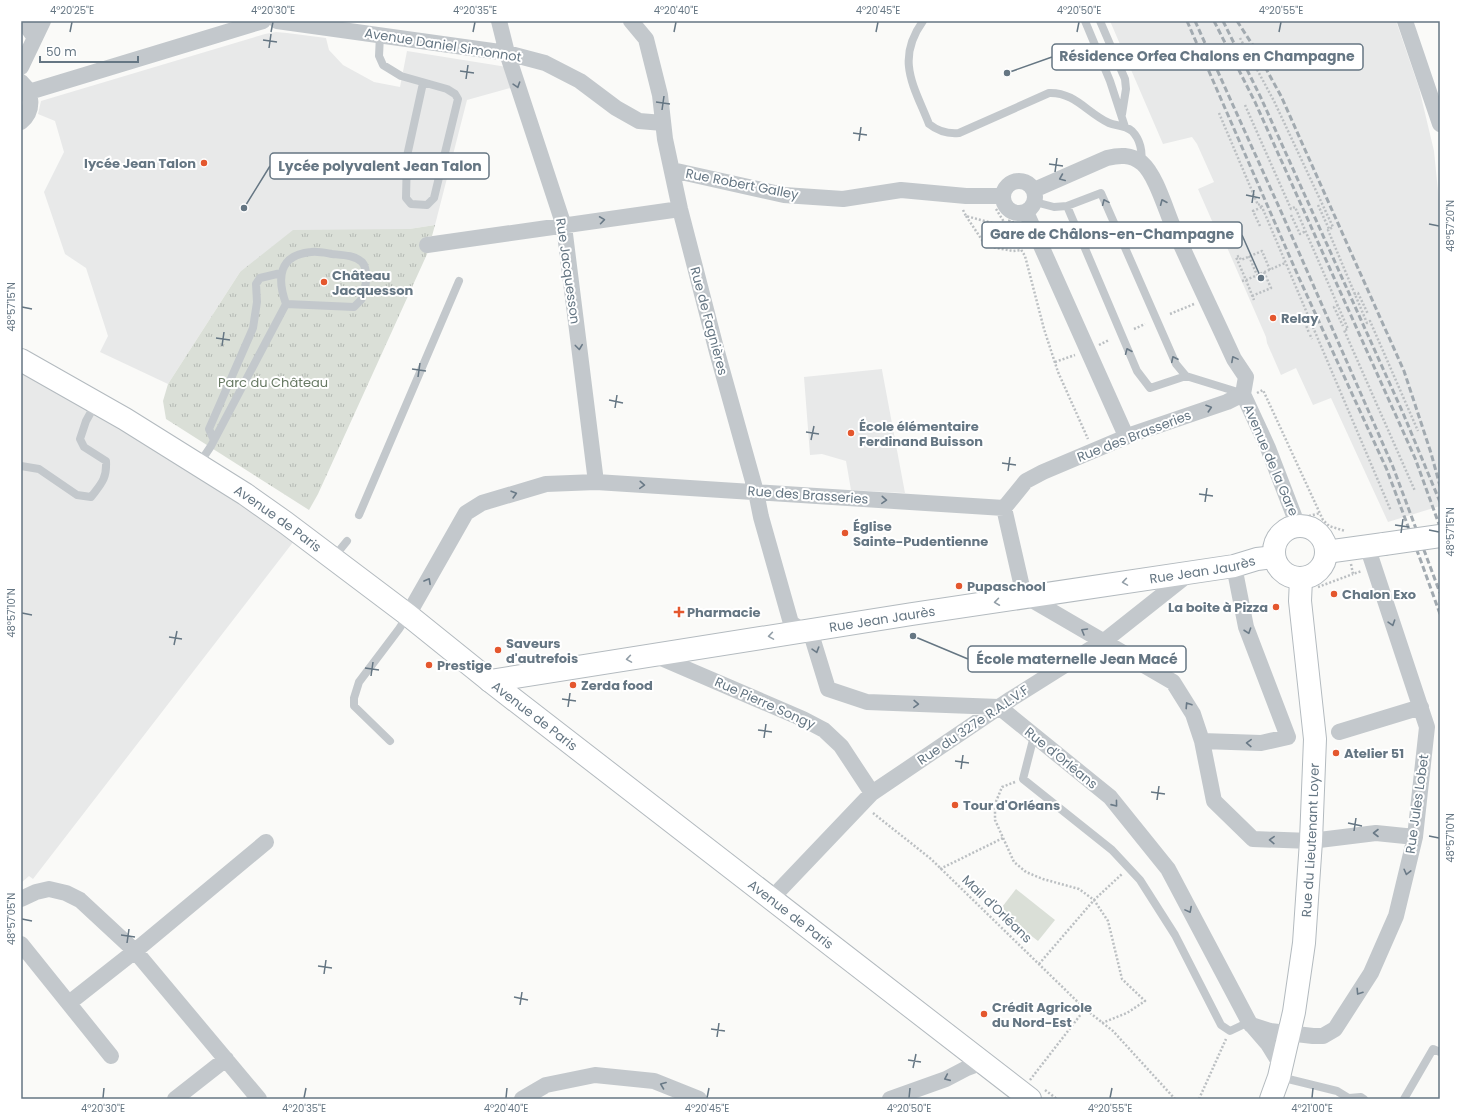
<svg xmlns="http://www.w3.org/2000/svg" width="1461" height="1120" font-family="Poppins,sans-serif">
<defs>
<pattern id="park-tufts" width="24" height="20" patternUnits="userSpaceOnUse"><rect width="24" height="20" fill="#dadfd7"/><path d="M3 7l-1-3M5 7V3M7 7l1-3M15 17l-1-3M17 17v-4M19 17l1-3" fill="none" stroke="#b4b9b4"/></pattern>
</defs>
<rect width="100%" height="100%" fill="#fafaf8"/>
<path fill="#e8e9e9" d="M1110 21H1396L1419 88 1434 151 1440 211V506L1388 522 1331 398 1313 405 1296 368 1281 375 1267 343 1266 337 1219 229 1216 230 1198 189 1214 182 1197 144 1192 137 1163 144Z
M276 32 287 33 326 38 329 50 343 65 374 82 400 87 407 51 507 67 514 87 467 100 435 225 409 229 240 272 168 384 100 352 108 336 86 268 65 254 44 192 64 152 55 121 38 114 41 101 265 34Z
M21 367 304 528 33 879 29 876 21 883Z
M882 369V370L905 493 851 490 846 461 822 454 810 455 804 377Z"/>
<path fill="url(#park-tufts)" d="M435 225 432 236 426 237 428 252 318 494 309 510 166 419 163 401 168 384 240 272 293 230 409 229Z"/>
<path fill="#dadfd7" d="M1016 889 1055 920 1038 941 999 911Z"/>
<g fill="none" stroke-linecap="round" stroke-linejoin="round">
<defs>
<g id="secondary">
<path id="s1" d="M21 360 125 419 245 494 286 523 408 615 490 681 1030 1099"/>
<circle cx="1300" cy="552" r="26"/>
<path d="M1326 552 1384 544"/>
<path id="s2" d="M490 681 912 614 1234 566 1257 559 1274 557"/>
<path id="s3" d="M1271 1099 1279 1077 1294 1012 1304 943 1311 841 1315 739 1300 601 1301 579"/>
</g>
</defs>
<use href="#secondary" stroke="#b3babf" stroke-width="24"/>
<path stroke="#bbbfc2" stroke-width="2.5" stroke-dasharray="2 2" stroke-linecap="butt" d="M1240 38 1274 101 1333 227 1328 230 1367 323 1370 321 1418 431
M1245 105 1291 209 1295 207 1348 329 1344 330 1415 491
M1219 113 1258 205 1260 204 1262 207 1391 511
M1318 205 1329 229
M996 209 1025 256 1044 329 1058 372 1088 439
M963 210 966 216 1007 227
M1291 215 1300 234 1306 231
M966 216 986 246 1013 251 1021 250
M1011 216 1007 227 1019 232
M1012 217 1014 230
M1260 226 1253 211 1262 207
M1249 256 1257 275
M1270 270 1262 251 1241 260 1239 256 1236 257 1246 280 1285 263
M1242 281 1246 280 1254 300
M1354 294 1358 293 1368 314
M1252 296 1271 288 1264 272
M1338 305 1334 307 1343 326
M1170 314 1194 304
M1309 318 1304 320 1309 333
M1134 329 1145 324
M1310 335 1312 339
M1099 345 1109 340
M1055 362 1075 355
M1257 393 1263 390 1323 520 1329 526 1345 531
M1309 516 1320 513
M1351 564 1353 574 1362 571
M1318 587 1353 574
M1015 782 1002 787 995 804V820L1014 862 1026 872 1043 879 1079 889 1094 900 1122 874
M873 813 931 859 1085 1009
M940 869 1003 838
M1039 964 1094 900 1108 921 1122 979 1145 1001 1127 1013 1102 1023
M1030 1080 1085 1009 1113 1031 1175 1099
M1045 1090 1057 1099
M1199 1099 1226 1039"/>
<path stroke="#c3c8cc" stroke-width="8" d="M923 21C895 60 914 86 929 124 939 132 948 134 959 133L1049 93C1075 92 1087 113 1109 123 1116 126 1125 125 1132 131 1140 139 1143 152 1141 163
M1085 21 1110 81 1125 127
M1100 21 1125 79 1126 89 1122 114
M380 35 379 56 383 65 401 76 447 89 455 94 458 99 434 198 427 205 411 204 406 198 407 156 423 83
M1035 202 1054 207 1067 206 1101 193 1176 364 1186 376 1241 393
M1067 206 1137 371 1150 388 1186 376
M214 440 209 429 253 328 257 302 256 284 260 278 281 273
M199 464 211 446 286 304 354 307C356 305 359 302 361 300 366 291 369 270 362 262 354 255 342 255 332 254 326 253 318 251 311 252 278 255 277 279 286 304
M21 466 39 469 77 495 91 497C101 484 107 479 106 461L84 447 80 439 86 421 96 403
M359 515 459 281
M334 557 347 541
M1034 736 1023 779 1112 850 1140 880 1175 935 1221 1025 1230 1031 1249 1022
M390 741 354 706V698L359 682 399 629 408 615
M1280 1077 1337 1091 1350 1099
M1349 1098 1361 1097 1364 1099
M1404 1099 1433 1049 1440 1052"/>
<path stroke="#c3c8cc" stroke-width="16" d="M23 21 35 38
M277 21 507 53 545 63 580 81 616 108 639 121 663 123
M499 21 507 53 564 226 596 482
M631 21 646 39 660 95 665 139 680 209 717 352 756 492 761 517 791 623 812 637 828 689 867 702 999 707 1110 797 1168 869 1249 1022 1268 1044 1281 1065
M1405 21 1440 124
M21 67 43 21
M21 82C33 93 34 111 21 122
M29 92 263 21
M672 170 784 195 843 199 901 190 966 196H1003
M1003 197a16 16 0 1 1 32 0a16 16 0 1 1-32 0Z
M1034 190 1107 158C1119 155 1131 154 1142 163 1156 175 1166 211 1174 229 1193 272 1214 315 1234 359L1246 377 1243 394
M1026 212 1126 436
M427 245 680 209
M1243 394 1268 448 1298 526
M1004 508 1022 587 1027 597 1173 682 1193 714 1202 741 1214 801 1253 839 1311 841 1376 833 1415 837
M408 615 466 513 482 503 546 484 596 482 1004 508 1026 481 1043 472 1133 434 1227 402 1243 394
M654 655 803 719 824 730 841 746 872 793
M1339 732 1421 707
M1202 741 1261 743 1288 737 1246 627 1234 566
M21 899 36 892 49 889 66 893 80 900 135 951 259 1099
M771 899 872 793 1011 699 1108 638 1190 573
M21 944 111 1056
M69 1003 135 951 266 842
M1251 1025 1270 1031 1313 1036H1323L1335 1029 1371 973 1396 916 1415 837 1427 727 1367 546
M175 1099 226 1059
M522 1099 546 1085 595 1075 654 1081 699 1099
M890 1099 946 1079 967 1068 983 1062"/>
<use href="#secondary" stroke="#fff" stroke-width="22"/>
<path stroke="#a2aab0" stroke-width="3" stroke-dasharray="6 3" stroke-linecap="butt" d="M1187 21 1299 278 1387 470 1422 564 1440 614
M1195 21 1283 216 1393 467 1440 593
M1214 21 1255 102 1415 458 1440 527
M1223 21 1261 98 1403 413 1440 502
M1237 21 1254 47 1281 96 1404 371 1431 453 1440 486"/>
<defs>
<path id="secondary-bridge" d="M1384 544 1440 536"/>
</defs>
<use href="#secondary-bridge" stroke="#b3babf" stroke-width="24" stroke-linecap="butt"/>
<use href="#secondary-bridge" stroke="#fff" stroke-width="22"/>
</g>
<defs><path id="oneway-chevron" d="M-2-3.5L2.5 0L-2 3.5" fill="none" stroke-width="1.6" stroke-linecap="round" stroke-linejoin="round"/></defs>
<g stroke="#6a7a87">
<use href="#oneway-chevron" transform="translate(517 85) rotate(72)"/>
<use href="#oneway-chevron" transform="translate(1062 178) rotate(157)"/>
<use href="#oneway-chevron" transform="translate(1105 202) rotate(-114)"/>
<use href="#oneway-chevron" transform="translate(1163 202) rotate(-113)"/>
<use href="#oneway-chevron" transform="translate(602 220) rotate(-8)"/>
<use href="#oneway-chevron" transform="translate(579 347) rotate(83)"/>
<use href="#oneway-chevron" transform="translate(1128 351) rotate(-113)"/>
<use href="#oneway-chevron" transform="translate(1174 359) rotate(-116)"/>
<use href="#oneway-chevron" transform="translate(1234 359) rotate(-118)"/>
<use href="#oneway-chevron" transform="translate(1209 408) rotate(-18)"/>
<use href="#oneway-chevron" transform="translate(642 485) rotate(4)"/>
<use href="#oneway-chevron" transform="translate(514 494) rotate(-16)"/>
<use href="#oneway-chevron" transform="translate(884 500) rotate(4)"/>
<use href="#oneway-chevron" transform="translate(428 581) rotate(-61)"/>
<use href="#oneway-chevron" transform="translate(1392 623) rotate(72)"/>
<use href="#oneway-chevron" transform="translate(1084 631) rotate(-150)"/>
<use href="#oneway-chevron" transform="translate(1248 631) rotate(71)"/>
<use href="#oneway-chevron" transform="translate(816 650) rotate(73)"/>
<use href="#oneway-chevron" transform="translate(916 704) rotate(2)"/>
<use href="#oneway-chevron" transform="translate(1188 705) rotate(-123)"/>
<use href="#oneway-chevron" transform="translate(1249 743) rotate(-178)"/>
<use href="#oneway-chevron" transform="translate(1115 804) rotate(51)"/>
<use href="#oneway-chevron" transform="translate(1376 833) rotate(-180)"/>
<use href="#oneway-chevron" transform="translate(1272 840) rotate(-178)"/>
<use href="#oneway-chevron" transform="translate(1407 872) rotate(104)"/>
<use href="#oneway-chevron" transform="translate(1189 910) rotate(62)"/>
<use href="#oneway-chevron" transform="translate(1359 992) rotate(123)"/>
<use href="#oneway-chevron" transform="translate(947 1078) rotate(156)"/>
<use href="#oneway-chevron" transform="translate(663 1085) rotate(-159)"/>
</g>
<g stroke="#939fa8">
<use href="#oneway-chevron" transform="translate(1125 582) rotate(171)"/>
<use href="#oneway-chevron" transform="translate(997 602) rotate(172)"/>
<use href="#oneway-chevron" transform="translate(771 636) rotate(171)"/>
<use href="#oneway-chevron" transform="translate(629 659) rotate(171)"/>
</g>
<path fill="none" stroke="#657683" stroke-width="1.5" d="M70 32 72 22M271 32 273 22M473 32 475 22M674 32 676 22M876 32 878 22M1077 32 1079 22M1279 32 1281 22M263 40 277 42M269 48 271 34M460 71 474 73M466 79 468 65M656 102 670 104M662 110 664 96M853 133 867 135M859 141 861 127M1049 164 1063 166M1055 172 1057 158M1246 195 1260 198M1252 203 1254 190M1429 224 1439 226M22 307 32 309M216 338 230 340M222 346 224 332M412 369 426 371M418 377 420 363M609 400 623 403M615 408 617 395M806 432 819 434M811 440 814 426M1002 463 1016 465M1008 471 1010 457M1199 494 1213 496M1205 502 1207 488M1395 525 1409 527M1429 530 1439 532M1401 533 1403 519M22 613 32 615M169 637 182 639M174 645 177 631M365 668 379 670M371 676 373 662M562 699 576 701M568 707 570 693M758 730 772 732M764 738 766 724M955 761 969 763M961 769 963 755M1151 792 1165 794M1157 800 1159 786M1348 823 1362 826M1354 831 1356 818M1429 836 1439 838M22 919 32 921M121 935 135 937M127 943 129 929M318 966 332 968M324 974 326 960M514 997 528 1000M520 1005 522 992M711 1029 725 1031M717 1037 719 1023M908 1060 921 1062M913 1068 916 1054M103 1098 104 1088M304 1098 306 1088M506 1098 507 1088M707 1098 709 1088M909 1098 910 1088M1110 1098 1112 1088M1312 1098 1313 1088"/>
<g fill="#e4572e" stroke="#fff" stroke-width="1.5">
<circle cx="204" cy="163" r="4"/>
<circle cx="324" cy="282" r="4"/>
<circle cx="1273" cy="318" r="4"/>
<circle cx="851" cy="433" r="4"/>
<circle cx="845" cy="533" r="4"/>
<circle cx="959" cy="586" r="4"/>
<circle cx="1334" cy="594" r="4"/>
<circle cx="1276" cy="607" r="4"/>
<path d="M677 606h4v4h4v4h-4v4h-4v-4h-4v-4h4z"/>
<circle cx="498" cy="650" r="4"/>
<circle cx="429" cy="665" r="4"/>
<circle cx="573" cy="685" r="4"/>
<circle cx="1336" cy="753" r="4"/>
<circle cx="955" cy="805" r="4"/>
<circle cx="984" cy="1014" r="4"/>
</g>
<g text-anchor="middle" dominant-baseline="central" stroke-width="4" stroke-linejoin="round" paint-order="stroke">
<g font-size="13" fill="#657683" stroke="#fff">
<text transform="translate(443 45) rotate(9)">Avenue Daniel Simonnot</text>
<text transform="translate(742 184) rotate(11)">Rue Robert Galley</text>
<text transform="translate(568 271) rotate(82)">Rue Jacquesson</text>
<text transform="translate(709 321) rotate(75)">Rue de Fagnières</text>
<text transform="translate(1134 436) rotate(-21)">Rue des Brasseries</text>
<text transform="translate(1271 460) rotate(67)">Avenue de la Gare</text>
<text transform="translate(808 495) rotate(4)">Rue des Brasseries</text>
<text stroke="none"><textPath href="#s1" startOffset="302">Avenue de Paris</textPath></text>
<text stroke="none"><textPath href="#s2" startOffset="721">Rue Jean Jaurès</textPath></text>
<text stroke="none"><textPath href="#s2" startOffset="397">Rue Jean Jaurès</textPath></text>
<text transform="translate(765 703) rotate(24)">Rue Pierre Songy</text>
<text stroke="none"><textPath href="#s1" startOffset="626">Avenue de Paris</textPath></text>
<text transform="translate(973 725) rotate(-34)">Rue du 327e R.A.L.V.F</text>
<text transform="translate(1061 758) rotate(39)">Rue d'Orléans</text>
<text transform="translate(1417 804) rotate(-82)">Rue Jules Lobet</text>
<text stroke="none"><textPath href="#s3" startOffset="263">Rue du Lieutenant Loyer</textPath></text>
<text transform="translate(997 909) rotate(44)">Mail d'Orléans</text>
<text stroke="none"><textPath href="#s1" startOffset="950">Avenue de Paris</textPath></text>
</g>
<g font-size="13" font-weight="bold" fill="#657683" stroke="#fff" text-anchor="start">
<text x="196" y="163" text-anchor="end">lycée Jean Talon</text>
<text x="332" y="275">Château<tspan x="332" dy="15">Jacquesson</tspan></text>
<text x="1281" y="318">Relay</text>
<text x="859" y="426">École élémentaire<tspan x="859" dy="15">Ferdinand Buisson</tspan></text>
<text x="853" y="526">Église<tspan x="853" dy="15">Sainte-Pudentienne</tspan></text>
<text x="967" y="586">Pupaschool</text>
<text x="1342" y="594">Chalon Exo</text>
<text x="1268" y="607" text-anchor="end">La boite à Pizza</text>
<text x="687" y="612">Pharmacie</text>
<text x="506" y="643">Saveurs<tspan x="506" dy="15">d'autrefois</tspan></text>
<text x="437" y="665">Prestige</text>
<text x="581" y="685">Zerda food</text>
<text x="1344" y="753">Atelier 51</text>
<text x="963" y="805">Tour d'Orléans</text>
<text x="992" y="1007">Crédit Agricole<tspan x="992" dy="15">du Nord-Est</tspan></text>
</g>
<g font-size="13" fill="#687a64" stroke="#fff">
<text x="273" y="382">Parc du Château</text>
</g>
</g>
<path fill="none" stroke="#657683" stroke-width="1.5" d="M1007 73L1052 57M244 208L270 166M1261 278L1242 235M913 636L968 659"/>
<g fill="#657683" stroke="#fff" stroke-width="1.5">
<circle cx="1007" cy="73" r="4"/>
<circle cx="244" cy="208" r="4"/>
<circle cx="1261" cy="278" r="4"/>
<circle cx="913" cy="636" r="4"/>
</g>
<g fill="#fff" stroke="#657683" stroke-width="1.5">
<rect x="1052" y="44" width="311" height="26" rx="4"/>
<rect x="270" y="153" width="219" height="26" rx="4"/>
<rect x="982" y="222" width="260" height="26" rx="4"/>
<rect x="968" y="646" width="218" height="26" rx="4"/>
</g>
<g font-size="14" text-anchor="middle" font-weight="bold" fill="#657683">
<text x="1207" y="61">Résidence Orfea Chalons en Champagne</text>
<text x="380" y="171">Lycée polyvalent Jean Talon</text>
<text x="1112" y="239">Gare de Châlons-en-Champagne</text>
<text x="1077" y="664">École maternelle Jean Macé</text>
</g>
<rect width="1461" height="1120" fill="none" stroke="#ffffff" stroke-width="44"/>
<path d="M40 56v6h98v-6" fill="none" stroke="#657683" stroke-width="2"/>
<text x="46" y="56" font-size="12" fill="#657683" stroke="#ffffff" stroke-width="3" paint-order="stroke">50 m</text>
<rect x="22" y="22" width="1417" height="1076" fill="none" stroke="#657683" stroke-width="1.5"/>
<g font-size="10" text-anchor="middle" fill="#657683">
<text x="72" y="14">4°20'25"E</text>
<text x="273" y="14">4°20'30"E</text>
<text x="475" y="14">4°20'35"E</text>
<text x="676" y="14">4°20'40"E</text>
<text x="878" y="14">4°20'45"E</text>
<text x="1079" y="14">4°20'50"E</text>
<text x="1281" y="14">4°20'55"E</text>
<text transform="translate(1450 226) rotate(-90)" y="4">48°57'20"N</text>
<text transform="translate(11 307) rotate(-90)" y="4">48°57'15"N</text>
<text transform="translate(1450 532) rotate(-90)" y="4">48°57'15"N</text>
<text transform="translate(11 613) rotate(-90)" y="4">48°57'10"N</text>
<text transform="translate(1450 838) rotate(-90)" y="4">48°57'10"N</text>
<text transform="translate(11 919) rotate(-90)" y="4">48°57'05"N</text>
<text x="103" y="1112">4°20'30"E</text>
<text x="304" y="1112">4°20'35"E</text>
<text x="506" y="1112">4°20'40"E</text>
<text x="707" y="1112">4°20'45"E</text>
<text x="909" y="1112">4°20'50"E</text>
<text x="1110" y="1112">4°20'55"E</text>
<text x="1312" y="1112">4°21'00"E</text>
</g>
</svg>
